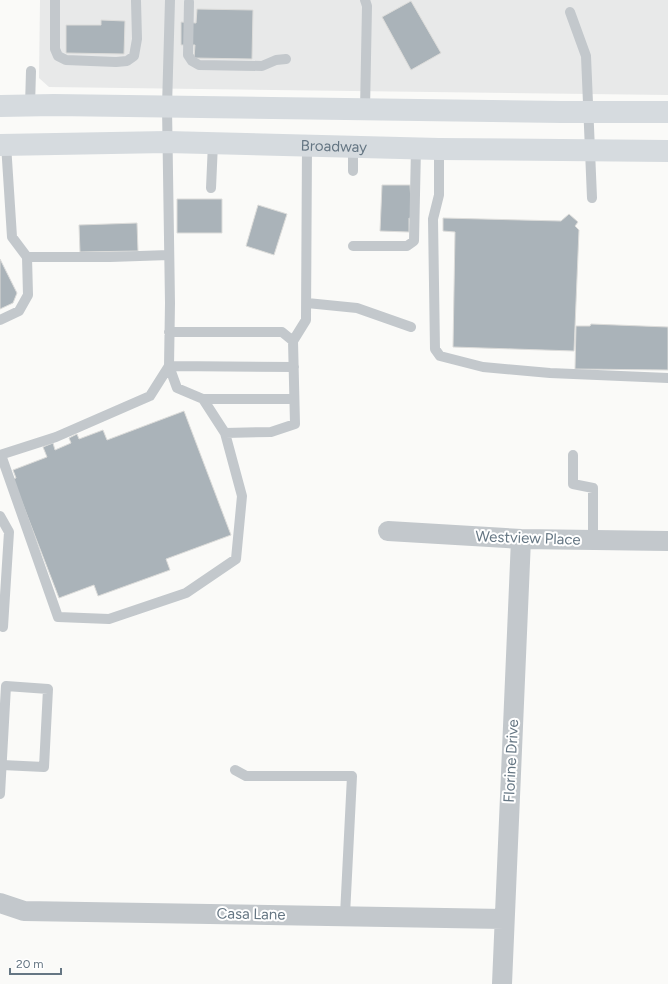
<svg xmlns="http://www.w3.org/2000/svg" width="668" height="984" font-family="Figtree,sans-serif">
<rect width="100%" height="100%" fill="#fafaf8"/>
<path fill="#e8e9e9" d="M40 0H668V95L49 87 39 78Z"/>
<path fill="#aab3b9" stroke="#dcdcda" d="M411 1 441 53 411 70 382 17Z
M197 9 253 10 252 59 194 58 195 45H181V22L196 23Z
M101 20 125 21 124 54 66 53V25H101Z
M382 185H410L412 219 409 218V232L380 231Z
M177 199H222V233H177Z
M258 205 287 214 274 255 246 246Z
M569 214 578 222 575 226 579 230 574 351 453 347 455 232 443 231V218L561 221Z
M137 223 138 251 80 252 79 225Z
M0 259 17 293 13 303 0 309Z
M591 324 668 327V370L575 369 576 326H590Z
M184 411 231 535 166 559 170 570 98 596 94 585 59 598 13 479 16 478 13 470 47 457 43 447 53 443 55 450 71 443 69 438 77 434 79 439 103 430 107 440Z"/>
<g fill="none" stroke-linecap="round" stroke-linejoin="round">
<path stroke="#c3c8cc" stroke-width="10" d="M55 0V49L58 56 66 60 116 62 127 61 134 56 137 39 136 1
M170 0 167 107 170 303 169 366 177 388 203 399 225 433 271 432 295 424 293 341 306 320 307 146
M365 0 367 6 365 110
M189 2 188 55 192 61 199 65 262 66 276 60 286 59
M570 12 586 56 592 198
M30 106 31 71
M439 149V195L433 219 435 349 440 356 483 367 550 373 668 378
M353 171V147
M211 188 213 143
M353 246H407L414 241 416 148
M27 257H110L169 255
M307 303 357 308 411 327
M0 320 19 311 28 295 27 257 12 237 6 144
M169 332H282L293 341
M203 399H294
M0 455 56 437 150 396 169 366 294 367
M1 455 58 617 109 619 186 593 236 559 242 496 225 433
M573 455V484L593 488V540
M0 516 9 532 3 627
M235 770 246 776H352L345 915
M0 794 6 686 48 689 44 767 2 765"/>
<path stroke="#c3c8cc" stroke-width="20" d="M388 531 521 539 668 541
M0 903 24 911 504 919
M502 984 521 539"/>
<g stroke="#d6dbdf" stroke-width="22">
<path d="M0 106 54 105 562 112H668"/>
<path id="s1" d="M0 145 167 142 439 149 668 151"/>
</g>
</g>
<g text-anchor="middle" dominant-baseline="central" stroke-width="4" stroke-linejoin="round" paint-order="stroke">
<g font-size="15" fill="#657683" stroke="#fff">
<text stroke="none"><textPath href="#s1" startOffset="334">Broadway</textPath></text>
<text transform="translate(528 538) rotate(2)">Westview Place</text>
<text transform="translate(511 761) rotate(-87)">Florine Drive</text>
<text transform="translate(251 914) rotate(1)">Casa Lane</text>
</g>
</g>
<path d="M10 968v6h51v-6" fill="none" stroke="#657683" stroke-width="2"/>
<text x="16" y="968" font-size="12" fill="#657683" stroke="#ffffff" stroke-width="3" paint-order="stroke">20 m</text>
</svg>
